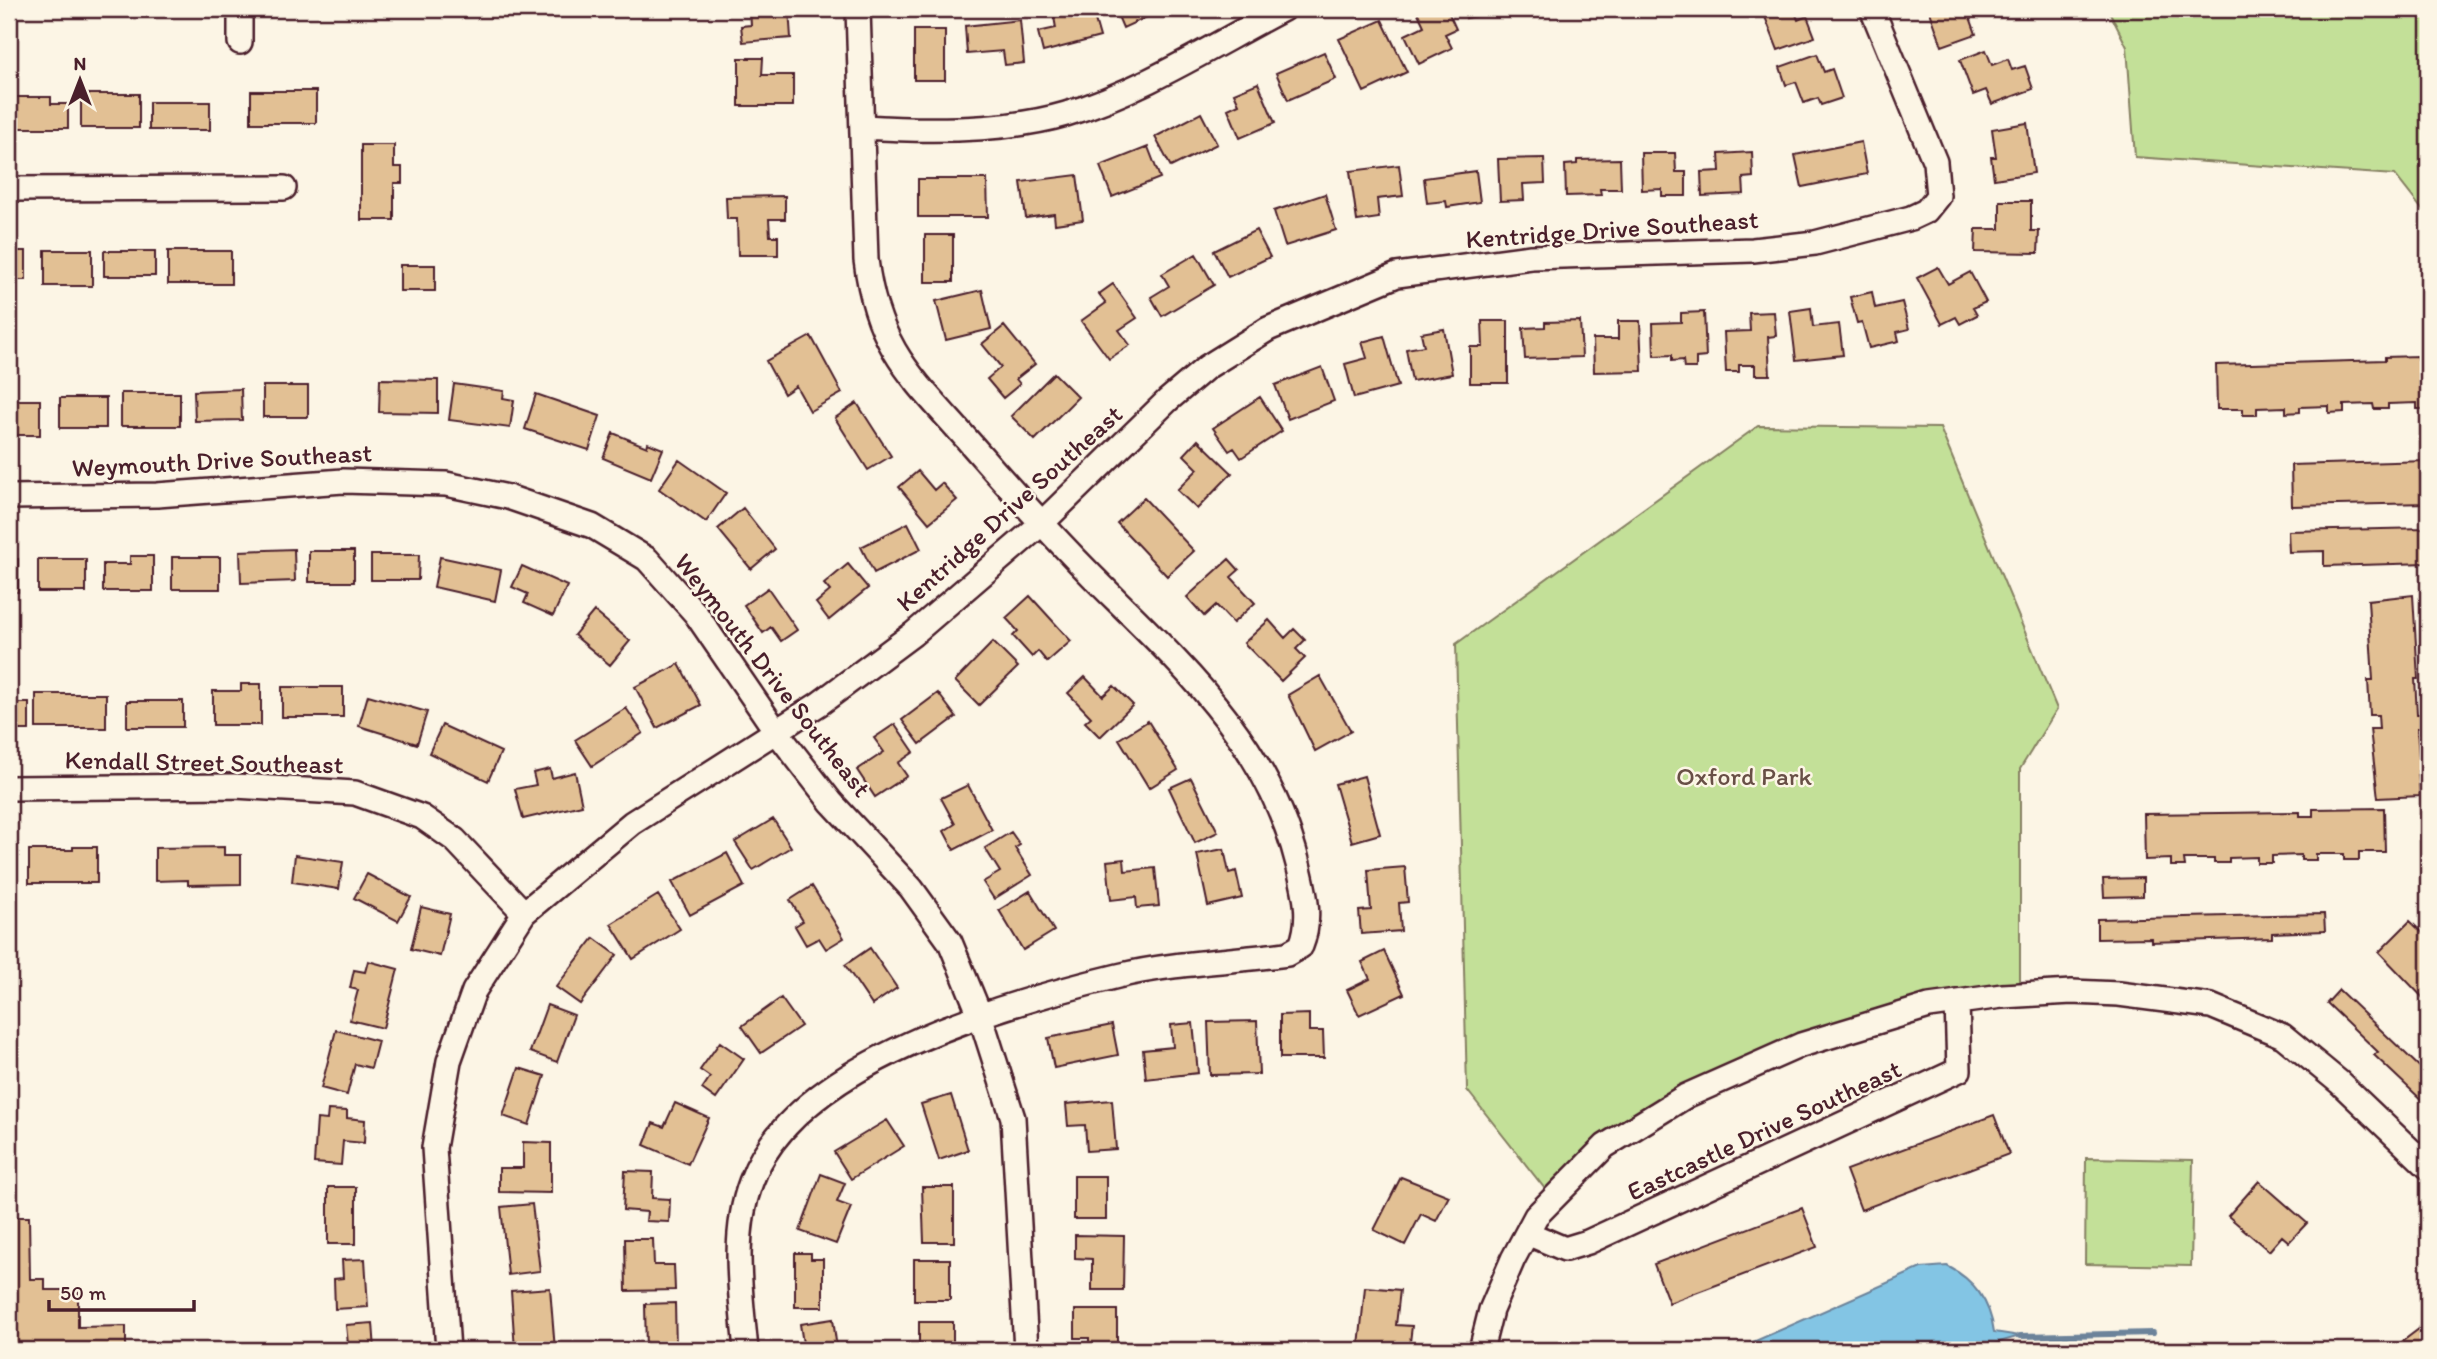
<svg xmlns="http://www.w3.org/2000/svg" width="2437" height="1359" font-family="Itim,sans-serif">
<rect width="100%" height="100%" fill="#fcf5e5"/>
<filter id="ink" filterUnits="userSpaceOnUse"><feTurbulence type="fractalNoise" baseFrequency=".0143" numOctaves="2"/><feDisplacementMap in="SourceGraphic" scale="14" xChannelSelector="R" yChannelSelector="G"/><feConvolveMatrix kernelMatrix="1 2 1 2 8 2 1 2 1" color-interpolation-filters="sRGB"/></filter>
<g filter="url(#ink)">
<path fill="#c3e098" stroke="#868062" stroke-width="2" d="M2108 9H2428V217L2395 175 2135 157 2127 47Z
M1758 426 1940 428 2057 709 2020 769V995L1957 1002 1686 1096 1553 1199 1467 1090 1456 644Z
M2086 1158 2193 1160 2191 1266 2085 1264Z"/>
<path fill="#83c5e4" stroke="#6c839a" stroke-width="2" d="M1947 1266C1975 1280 1990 1301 1994 1332L2020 1336 1996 1343 1993 1350H1735L1921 1268Z"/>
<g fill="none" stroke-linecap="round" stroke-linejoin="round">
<path stroke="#6c839a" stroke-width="6" d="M2020 1336 2153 1333"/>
</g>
<path fill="#e2c094" stroke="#4a1f2b" stroke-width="2" d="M750 9H789L791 38 743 42 741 26 751 25Z
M1085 9H1092L1100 37 1043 52 1038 32 1056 28 1054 17Z
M1115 9H1164L1123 28Z
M1416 9H1447L1456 29 1445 34 1452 48 1419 64 1405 35 1424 26Z
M1464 9H1513L1466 18Z
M1762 9H1794L1798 20 1807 16 1815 37 1778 50Z
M1929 9H1967L1976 34 1942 46Z
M1020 20 1024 63 1005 65 1003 51 967 54 965 26Z
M1382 20 1407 72 1364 92 1339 39Z
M914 30H945V80H914Z
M1986 50 1992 65 2008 59 2012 70 2025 66 2033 89 1992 104 1986 90 1973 95 1960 60Z
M1324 52 1336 79 1288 100 1276 73Z
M1817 54 1824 72 1832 69 1842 98 1821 105 1818 98 1804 103 1796 82 1786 85 1780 67Z
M739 58H763L762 75H793V106H739Z
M1258 83 1275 123 1240 138 1228 109 1239 104 1234 93Z
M251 91H316V123H251Z
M81 94H139V128H81Z
M10 97H51V104H68V128H10Z
M149 102H210V130H149Z
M1201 113 1217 144 1171 167 1155 137Z
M2027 123 2034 173 1994 179 1991 157H1996L1992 129Z
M1861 142 1867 174 1802 187 1795 155Z
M361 145H394V167H402V183H394V220H361Z
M1148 147 1160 178 1112 197 1100 166Z
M1752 152 1753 177 1743 178 1744 194 1702 196 1701 172 1720 171 1719 154Z
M1641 153H1675L1676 172H1686V196H1662V189L1642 190Z
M1544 158 1545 183 1523 184 1524 200 1500 201 1498 159Z
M1620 159 1621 189H1600L1601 195 1566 196 1565 165 1577 164V160Z
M1399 165 1403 196 1377 199 1379 218 1357 221 1350 171Z
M1476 171 1480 202 1447 207 1446 201 1427 203 1424 178Z
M1077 175 1083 220 1055 224 1054 214 1026 218 1021 182Z
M918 179H987L988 217H918Z
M1325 194 1336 230 1285 246 1274 211Z
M785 196V219H769L770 236H778V255H738L737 219H727L726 197Z
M2000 201H2031V231H2039L2038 253 1975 252 1976 229H2000Z
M1256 230 1270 257 1228 277 1214 251Z
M925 235H953V282H925Z
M45 250H92V286H45Z
M9 251H26V280H9Z
M104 251H155V276H104Z
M168 251H231V284H168Z
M1196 254 1214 285 1162 316 1151 297 1169 286 1162 274Z
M400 265H435V291H400Z
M1938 267 1948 284 1970 272 1986 302 1973 308 1977 315 1960 324 1956 317 1942 324 1917 278Z
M1113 284 1137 318 1119 330 1130 345 1109 359 1081 321 1106 303 1099 294Z
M982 290 991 329 946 340 936 301Z
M1872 292 1875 308 1902 302 1909 329 1897 332 1899 341 1869 348 1862 322 1857 323 1850 297Z
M1811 308 1813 327 1839 324 1843 355 1796 360 1790 311Z
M1704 312 1706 357 1696 358V368H1684L1683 360 1672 361V355L1654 356 1653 323 1681 322V313Z
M1774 312 1776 336 1768 337 1770 375H1755V365H1739V372H1726L1724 332 1750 331 1749 313Z
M1482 321H1508V383H1470V347H1483Z
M1580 321 1582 357 1525 359 1523 328 1545 327V322Z
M1618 321H1640L1642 371 1594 372 1593 339H1618Z
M1004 326 1035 364 1016 379 1020 384 1003 398 987 379 1001 367 982 344Z
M1444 329 1452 374 1412 381 1406 349 1424 346 1421 333Z
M811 336 842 393 810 411 796 386 784 394 766 361Z
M1384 336 1398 386 1354 398 1345 364 1367 358 1362 342Z
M2418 356V359H2428V409H2417V403L2388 404V409H2374L2373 404 2344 405V412L2329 413V406L2300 407V412L2286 413V407L2257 408V415H2243V409H2217L2216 365 2385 360V357Z
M1322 367 1334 401 1288 419 1275 385Z
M1054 373 1078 397 1035 440 1011 416Z
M380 379 438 380V413L379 412Z
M454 384 504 391 503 398 514 400 510 428 449 420Z
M263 386H308V417H263Z
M241 389 242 420 195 421 194 391Z
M121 393H180V426H121Z
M536 394 600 416 589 450 525 429Z
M1260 397 1282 431 1241 458 1234 448 1229 451 1213 428Z
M60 398H106V428H60Z
M9 400H40V435H9Z
M857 403 891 456 868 470 835 418Z
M613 433 647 447 648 443 663 449 651 478 603 458Z
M1198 440 1232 473 1197 509 1177 490 1198 469 1184 455Z
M679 460 726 493 706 522 659 489Z
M2427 461 2428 503 2292 506 2291 465Z
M918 471 934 490 942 483 957 500 929 523 899 487Z
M1144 498 1194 551 1167 576 1117 523Z
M743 508 775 549 751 569 718 529Z
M908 523 921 549 874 573 861 547Z
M2428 528V563L2324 566V551L2289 552 2288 531Z
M294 549 295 581 241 583 240 551Z
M309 551H354V582H309Z
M371 555H419L418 580H371Z
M130 556H153V591H103V564H130Z
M172 557H220V589H172Z
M440 557 501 570 495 601 434 587Z
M9 559H18V592H9Z
M38 559H86V592H38Z
M1229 559 1239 570 1231 577 1255 603 1233 623 1216 605 1204 616 1187 597Z
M848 564 868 588 829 620 816 603 830 591 824 584Z
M522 566 567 586 553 616 524 603 528 594 512 587Z
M768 588 797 630 781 641 771 627 763 633 744 605Z
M2413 595 2418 679H2415L2417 714H2422L2423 728H2417L2419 759 2425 758 2426 771H2418L2420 796 2378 798 2370 729H2379L2378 715H2370L2368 680H2373L2368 600Z
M1030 596 1071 641 1047 662 1038 651 1032 657 1013 636 1018 631 1006 618Z
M594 611 630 641 610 665 574 635Z
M1269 620 1285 638 1294 629 1305 640 1296 649 1305 658 1281 681 1244 643Z
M993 642 1018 667 979 705 955 681Z
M679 664 701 705 657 728 635 687Z
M1320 676 1351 731 1315 751 1288 695Z
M1085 677 1103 696 1114 686 1133 705 1100 737 1085 722 1091 717 1068 693Z
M241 684H261V725H213V691H241Z
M282 687H343V717H282Z
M938 693 956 717 920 744 902 720Z
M36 694H106V728H36Z
M368 695 427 712 417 744 359 726Z
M127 701H183V727H127Z
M9 703H29V730H9Z
M626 708 643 733 592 766 575 740Z
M1148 721 1178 770 1149 788 1119 739Z
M895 724 914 752 898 763 907 776 875 797 857 770 884 752 874 738Z
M442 725 501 752 488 781 429 753Z
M550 769 552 778 575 772 582 805 523 819 515 789 536 785 533 773Z
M1364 776 1380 834 1352 842 1335 784Z
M1191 778 1218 832 1195 843 1169 788Z
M968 785 992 830 954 850 944 831 955 824 941 798Z
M2384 808 2385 852H2359V860H2344V854H2316V860H2301V855L2272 856V863H2257V857L2229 858V863H2214V859H2184L2185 866H2171V859L2145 860 2144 814 2300 812V816H2313V809Z
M773 819 791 847 753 870 735 842Z
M1011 832 1020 845 1015 848 1032 875 994 899 983 882 1000 872 985 848Z
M9 843H13V876H9Z
M73 847H97V883H29V850H73Z
M224 847V855H241V884L188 885V880L155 881V848Z
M1224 849 1229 873 1236 871 1242 898 1208 906 1197 854Z
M727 853 744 886 690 915 672 882Z
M295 855 343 862 339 889 292 882Z
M1124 859 1125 871 1155 868 1159 906 1137 908 1136 897 1111 900 1107 861Z
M1405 867 1408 902 1399 903 1401 931 1361 934 1359 911 1371 910 1368 870Z
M367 874 411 897 398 921 354 898Z
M2143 878V896L2104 897 2103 879Z
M812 886 844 938 826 949 819 938 806 945 795 926 803 921 790 900Z
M1030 891 1054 931 1023 950 999 910Z
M658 895 680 929 633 959 611 924Z
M421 907 450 914 440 956 411 949Z
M2324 914 2325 931 2272 933V938L2151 942V938L2097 939V919Z
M2410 921 2428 938V1003L2379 952Z
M594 938 617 955 580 1004 556 987Z
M870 948 897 988 872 1005 845 965Z
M1384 951 1404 994 1359 1015 1347 990 1370 979 1362 962Z
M368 961 398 969 383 1028 350 1020 358 990 350 988 354 970 365 972Z
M2339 990 2428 1075V1106L2374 1055 2378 1052 2327 1003Z
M781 998 801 1026 761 1053 742 1026Z
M547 1005 574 1015 557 1062 530 1052Z
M1309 1014V1031H1323L1324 1058H1280V1015Z
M1257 1021 1259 1074 1210 1075 1208 1022Z
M1193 1023 1198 1073 1146 1079 1143 1050 1173 1047 1171 1025Z
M1112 1025 1118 1055 1054 1068 1048 1038Z
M336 1030 378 1041 371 1068 355 1064 347 1095 321 1088Z
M720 1042 744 1059 716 1099 702 1089 710 1077 700 1070Z
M519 1068 545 1076 529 1125 503 1116Z
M951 1095 968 1150 939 1160 921 1104Z
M1112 1100 1116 1149 1087 1151 1085 1125 1068 1126 1066 1104Z
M675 1103 709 1118 688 1164 644 1145 653 1123 664 1127Z
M328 1110 347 1111V1118L365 1120 364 1143 343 1141 341 1165 314 1163 317 1119 327 1120Z
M1994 1115 2009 1154 1861 1210 1846 1170Z
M887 1120 904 1146 851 1179 834 1152Z
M523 1142 551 1143V1193L499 1192V1168H523Z
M625 1171 653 1172 652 1198 670 1199 669 1222 646 1221 647 1212 623 1210Z
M821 1174 845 1183 837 1202 851 1207 836 1244 800 1231Z
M1074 1176H1106V1219H1074Z
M1401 1177 1449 1196 1436 1221 1421 1214 1405 1245 1374 1230Z
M2259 1181 2307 1223 2289 1242 2282 1236 2269 1251 2228 1216Z
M328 1187H356V1244H328Z
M922 1187H954V1242H924Z
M532 1204 540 1271 508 1275 501 1207Z
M1802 1208 1817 1247 1669 1303 1654 1264Z
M12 1217H29L30 1279H45V1290H78V1327L126 1326V1350H9Z
M1075 1235 1124 1236 1123 1290H1092V1259L1075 1258Z
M625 1239H653L654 1265H674L675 1290 626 1291Z
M795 1253H811V1259H823V1307H795Z
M365 1259 368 1307 335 1309 334 1279 343 1278 342 1260Z
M914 1259H950V1300H914Z
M1365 1287 1400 1290 1396 1325 1412 1326 1409 1350 1359 1347Z
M550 1288 555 1350H515L511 1291Z
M675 1303 676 1350H646L645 1304Z
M1075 1310H1117V1350H1089V1338H1075Z
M833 1319 837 1349 845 1350H804L800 1324Z
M919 1322H953V1350H919Z
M2428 1322V1350H2391Z
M373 1323 375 1350H341L340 1344H348L346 1325Z"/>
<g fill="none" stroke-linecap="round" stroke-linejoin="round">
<defs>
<path id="minor" d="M240 42V9
M864 127C927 131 1005 132 1066 114 1142 91 1212 46 1283 9
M9 189 284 188
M9 497 157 495 343 481 446 484 508 497 592 526 647 559 696 614 776 731 831 802 911 888 950 942 980 1015 1013 1118 1026 1350
M9 788 235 786 355 793 422 817 455 840 524 913
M1527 1233 1565 1249 1588 1242 1959 1070 1957 1002
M448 1350 434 1148 449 1061 474 991 524 913 632 823 819 704 913 634 1041 524 1168 400 1207 367 1268 329 1397 275 1531 257 1753 250 1815 243 1911 218 1926 211 1938 196 1935 162 1872 9
M746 1350C741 1295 731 1235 751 1182 794 1062 1006 1003 1118 976 1172 963 1232 961 1287 954L1301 946C1312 918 1305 893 1298 864 1267 739 1179 663 1092 576 1050 533 1010 489 971 444 914 379 877 350 866 260L858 9
M1481 1350 1491 1310 1513 1259 1536 1216 1605 1146 1686 1096 1801 1045 1929 1006 2002 996 2072 992 2119 994 2211 1006 2283 1036 2339 1082 2428 1167"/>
</defs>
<use href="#minor" stroke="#4a1f2b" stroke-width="28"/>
<use href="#minor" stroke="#fcf5e5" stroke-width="23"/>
</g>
</g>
<g text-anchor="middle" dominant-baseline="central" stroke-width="5" stroke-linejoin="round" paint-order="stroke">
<g font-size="26" fill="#4a1f2b" stroke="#fcf5e5">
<text transform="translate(1612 229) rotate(-4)">Kentridge Drive Southeast</text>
<text transform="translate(222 460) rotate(-3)">Weymouth Drive Southeast</text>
<text transform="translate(1009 508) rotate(-42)">Kentridge Drive Southeast</text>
<text transform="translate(773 675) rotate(52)">Weymouth Drive Southeast</text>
<text transform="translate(204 762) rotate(1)">Kendall Street Southeast</text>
<text transform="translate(1764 1130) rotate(-25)">Eastcastle Drive Southeast</text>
</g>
<g font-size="26" fill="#684f46" stroke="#fcf5e5">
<text x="1744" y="776">Oxford Park</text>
</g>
</g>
<rect width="2437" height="1359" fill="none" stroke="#fcf5e5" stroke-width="35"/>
<rect x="18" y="18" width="2402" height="1324" fill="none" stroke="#4a1f2b" stroke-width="2.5" filter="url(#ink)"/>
<g transform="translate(80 80)" stroke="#fcf5e5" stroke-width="5" paint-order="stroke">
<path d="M0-5L12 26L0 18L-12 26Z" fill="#4a1f2b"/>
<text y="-10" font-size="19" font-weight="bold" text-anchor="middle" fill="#4a1f2b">N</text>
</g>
<path d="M49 1300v10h145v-10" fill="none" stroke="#4a1f2b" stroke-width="3.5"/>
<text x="60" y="1300" font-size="21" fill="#4a1f2b" stroke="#fcf5e5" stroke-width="5" paint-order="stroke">50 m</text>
</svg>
